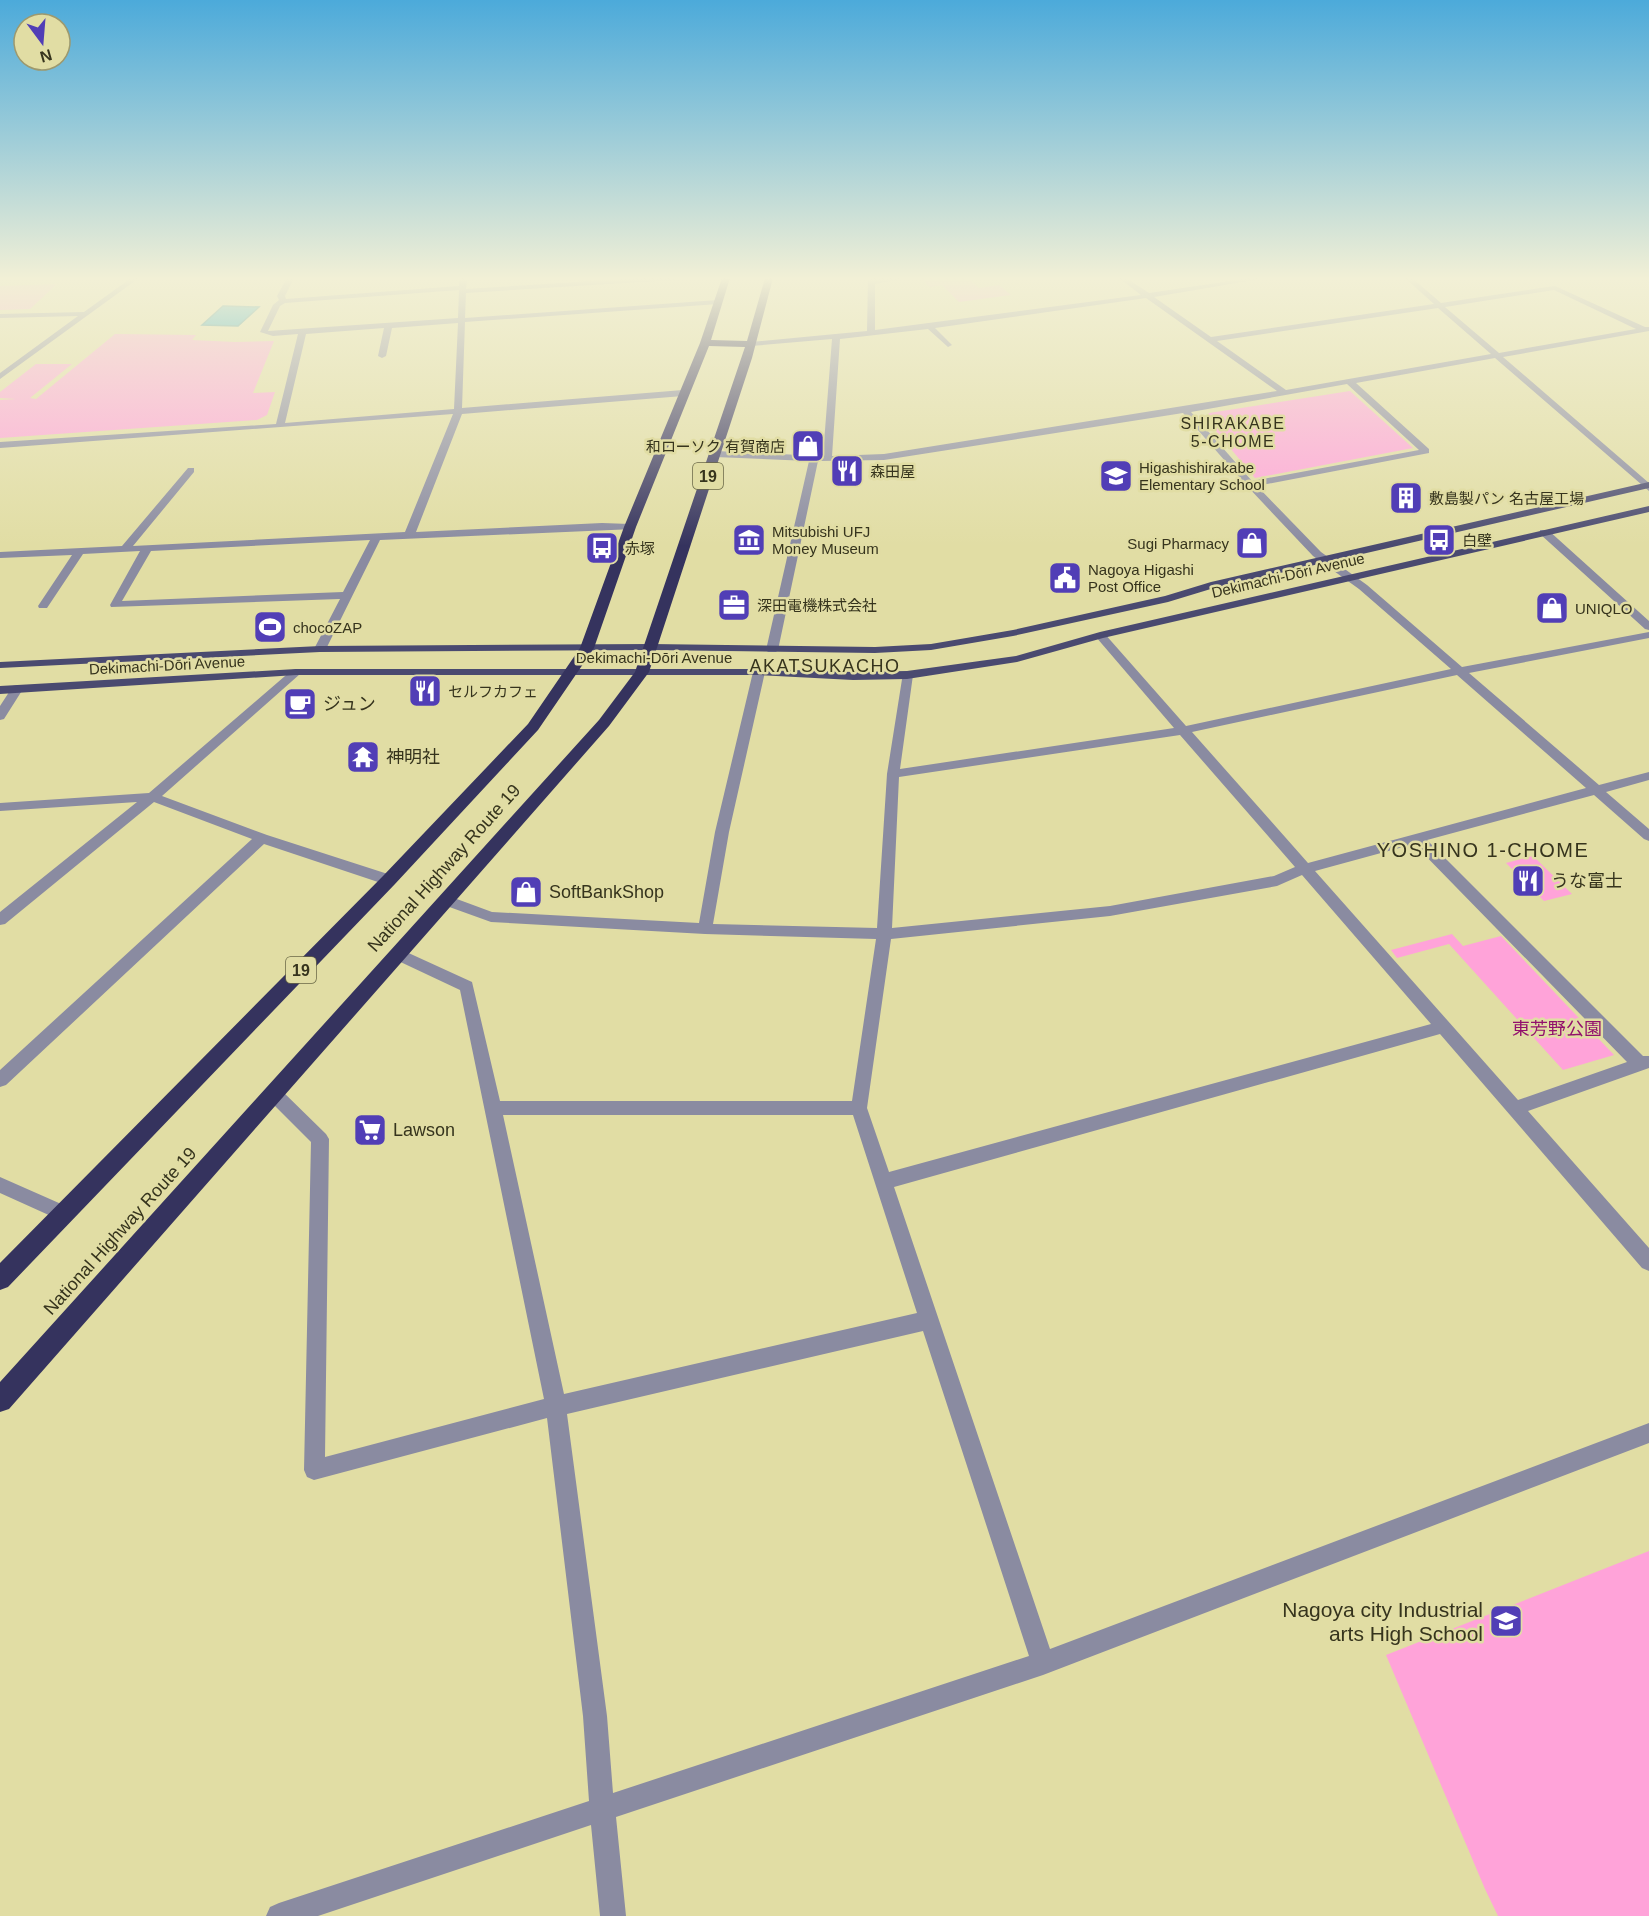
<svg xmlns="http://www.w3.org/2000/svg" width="1649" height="1916" font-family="Arial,'Noto Sans JP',sans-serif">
<rect width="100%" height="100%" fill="#e1dda4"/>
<path fill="#ffa3d9" d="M921 278H968L979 288 999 285 1011 295 959 302 942 285 930 287Z
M57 284 30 309 0 310V286Z
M115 334 196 335 192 340 235 342 274 341 253 393 275 392 267 415 257 420 0 438V400L16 399 0 398V392L36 364H72L30 398 36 399Z
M1350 391 1413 448 1255 478 1206 419 1209 413Z
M1533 856 1572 894 1544 901 1506 863Z
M1452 934 1463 946 1501 936 1614 1055 1563 1070 1449 944 1397 958 1391 950Z
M1649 1551V1916H1498L1485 1889 1386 1655Z"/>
<path fill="#039cc4" stroke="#127d92" stroke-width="1.5" d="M223 306H224L259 307 238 326 202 325Z"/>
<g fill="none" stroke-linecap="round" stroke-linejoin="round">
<path fill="#8a8ba1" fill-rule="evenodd" d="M131 278H139L0 379V373L78 316 0 318V314L84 312Z
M287 278H294L285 296 286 299 459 286 460 278H467L466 289 641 278H677L673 280 466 293 465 318 718 300 722 302 718 304 465 322 462 408 683 390 687 393 683 396 462 414 416 532 602 523 630 524 635 527 634 529 380 540 326 649 320 652 314 649 340 599 111 607 110 605 140 551 83 554 47 608H39L38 606 72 555 0 558V552L122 546 188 468H194V472L133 546 405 532 453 414 0 448V442L276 424 298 334 273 336 260 332 273 305 279 300 277 296ZM459 290 458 318 268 331 280 306 285 303ZM458 323 454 409 285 423 306 334 384 328 378 356 382 358 386 356 392 328ZM370 540 343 592 122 601 151 551Z
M868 278H906L875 284V330L1141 295 1119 278H1126L1149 293 1250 278H1266L1154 297 1211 337 1434 304 1405 278H1412L1441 303 1555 286 1645 327H1649V331L1503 357 1649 483V491L1495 358 1356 383 1429 449V453L1257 486 1321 552 1367 585 1462 667 1649 632V638L1469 673 1599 785 1649 772V780L1606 792 1649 829V841L1644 839 1594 795 1427 840 1643 1056H1649V1068L1528 1111 1649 1248V1271L1642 1268 1440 1034 894 1187 1050 1649 1649 1423V1443L1043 1675 616 1817 626 1916H600L591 1825 318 1916H266L270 1907 279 1903 589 1801 583 1716 547 1418 314 1480 307 1477 304 1470 311 1142 267 1098 265 1093 267 1088 273 1086 279 1088 326 1134 329 1139 325 1457 544 1399 460 990 392 958 390 954 392 950H402L472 982 500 1101H852L876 939 705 934 491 922 441 904 439 900 441 896 446 895 492 912 699 923 715 832 753 672 759 669 765 672 729 832 713 924 877 928 887 774 903 673H911L913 675 900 769 1174 728 1096 637V633H1104L1186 726 1451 669 1359 589 1313 556 1247 486 1183 413 884 460 818 461 778 650 776 652H768L766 650 809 461 715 457 710 454 715 451 823 456 832 339 751 346 747 344 751 342 867 331ZM1554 290 1636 329 1499 353 1445 307ZM1146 298 1277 391 884 454 832 456 840 339 928 329 948 347 952 345 935 328ZM1438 308 1491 354 1286 390 1217 341ZM1347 384 1419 450 1252 481 1191 412ZM1457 675 1586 788 1308 863 1192 732ZM1180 735 1295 867 1274 876 1110 906 892 928 899 777ZM1414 844 1627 1062 1518 1100 1315 871ZM1302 875 1431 1024 889 1172 867 1108 891 939 1110 916 1277 886ZM503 1115H853L917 1313 564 1394ZM923 1331 1029 1656 613 1793 607 1716 567 1414Z
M1540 530H1548L1649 621V630L1645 629 1540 534Z
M296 669 302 672 300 674 162 796 267 835 394 876 396 880 394 884H384L264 844 6 1085 0 1087V1070L252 839 154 802 5 924 0 925V912L137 802 0 811V803L149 793 292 670Z
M17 685 23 689 4 719 0 720V706L13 686Z
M0 1177 68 1207 71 1213 68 1219 62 1221 0 1193Z"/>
<path fill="#4a4a70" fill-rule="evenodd" d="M1649 482V488L1214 588 1168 602 1013 636 931 650 875 653 651 650 320 652 0 668V662L320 646 651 644 875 647 931 644 1013 630 1165 596 1211 582Z
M1649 506V512L1103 638 1017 662 907 679 853 680 759 675H296L0 694V686L296 669H759L853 672 907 671 1016 656 1100 632Z"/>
<path fill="#35335e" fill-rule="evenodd" d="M722 278H730L711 340 747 341 765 278H773L752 358 649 672 609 726 9 1409 0 1412V1382L599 720 635 672 745 347 709 346 636 527 594 648 538 730 395 884 8 1287 0 1290V1263L383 876 528 724 580 648 624 527 700 343Z"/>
</g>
<linearGradient id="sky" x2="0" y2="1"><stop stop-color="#4caada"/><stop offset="0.51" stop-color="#f2f0d6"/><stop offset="1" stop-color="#f2f0d6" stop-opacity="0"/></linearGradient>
<rect width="1649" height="546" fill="url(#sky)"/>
<defs>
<symbol id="shop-square" viewBox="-11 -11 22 22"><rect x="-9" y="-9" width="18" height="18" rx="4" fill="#513eb6" stroke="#e1dda4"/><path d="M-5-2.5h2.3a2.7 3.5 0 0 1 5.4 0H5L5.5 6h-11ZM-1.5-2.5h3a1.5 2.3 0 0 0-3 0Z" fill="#fff"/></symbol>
<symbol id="restaurant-square" viewBox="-11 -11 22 22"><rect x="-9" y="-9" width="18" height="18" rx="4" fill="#513eb6" stroke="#e1dda4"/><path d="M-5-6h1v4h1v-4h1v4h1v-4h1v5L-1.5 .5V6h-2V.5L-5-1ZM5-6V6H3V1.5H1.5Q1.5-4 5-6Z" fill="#fff"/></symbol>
<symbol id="school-square" viewBox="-11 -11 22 22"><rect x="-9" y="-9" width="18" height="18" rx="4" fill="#513eb6" stroke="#e1dda4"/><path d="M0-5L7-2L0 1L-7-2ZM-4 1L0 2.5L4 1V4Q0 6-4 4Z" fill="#fff"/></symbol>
<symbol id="building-square" viewBox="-11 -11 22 22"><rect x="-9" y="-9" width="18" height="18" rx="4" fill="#513eb6" stroke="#e1dda4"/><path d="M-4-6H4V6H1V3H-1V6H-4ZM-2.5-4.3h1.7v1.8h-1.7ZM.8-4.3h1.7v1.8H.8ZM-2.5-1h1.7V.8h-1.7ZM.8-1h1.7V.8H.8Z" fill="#fff"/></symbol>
<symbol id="museum-square" viewBox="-11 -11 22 22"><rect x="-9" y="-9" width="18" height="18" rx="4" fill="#513eb6" stroke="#e1dda4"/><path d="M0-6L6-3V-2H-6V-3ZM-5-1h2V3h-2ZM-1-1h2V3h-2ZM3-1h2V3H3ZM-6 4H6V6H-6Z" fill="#fff"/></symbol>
<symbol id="bus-square" viewBox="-11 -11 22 22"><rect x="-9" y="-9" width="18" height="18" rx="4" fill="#513eb6" stroke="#e1dda4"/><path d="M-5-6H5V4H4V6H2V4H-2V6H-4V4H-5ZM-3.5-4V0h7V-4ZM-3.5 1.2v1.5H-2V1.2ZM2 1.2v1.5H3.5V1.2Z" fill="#fff"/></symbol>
<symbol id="civic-square" viewBox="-11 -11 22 22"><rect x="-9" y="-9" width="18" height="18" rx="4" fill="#513eb6" stroke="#e1dda4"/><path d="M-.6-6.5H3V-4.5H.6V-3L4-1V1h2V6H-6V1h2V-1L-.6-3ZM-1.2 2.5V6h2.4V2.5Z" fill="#fff"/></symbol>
<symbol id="office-square" viewBox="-11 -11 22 22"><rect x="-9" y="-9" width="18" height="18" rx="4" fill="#513eb6" stroke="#e1dda4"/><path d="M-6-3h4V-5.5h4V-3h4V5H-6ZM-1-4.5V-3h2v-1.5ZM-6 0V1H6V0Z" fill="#fff"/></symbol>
<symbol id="stadium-square" viewBox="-11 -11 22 22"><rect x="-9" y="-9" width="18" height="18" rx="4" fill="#513eb6" stroke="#e1dda4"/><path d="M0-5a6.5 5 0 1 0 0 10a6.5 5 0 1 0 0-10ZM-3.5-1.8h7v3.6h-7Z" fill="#fff"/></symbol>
<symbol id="cafe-square" viewBox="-11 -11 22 22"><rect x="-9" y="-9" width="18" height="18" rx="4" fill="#513eb6" stroke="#e1dda4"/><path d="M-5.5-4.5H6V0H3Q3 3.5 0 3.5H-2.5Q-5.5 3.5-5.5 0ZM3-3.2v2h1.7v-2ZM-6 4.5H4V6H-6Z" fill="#fff"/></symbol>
<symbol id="temple-square" viewBox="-11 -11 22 22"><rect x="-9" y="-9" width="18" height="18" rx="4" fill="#513eb6" stroke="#e1dda4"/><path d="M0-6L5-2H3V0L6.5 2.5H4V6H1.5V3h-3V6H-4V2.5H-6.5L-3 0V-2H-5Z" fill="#fff"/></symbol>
<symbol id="supermarket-square" viewBox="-11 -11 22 22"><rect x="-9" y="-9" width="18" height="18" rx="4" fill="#513eb6" stroke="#e1dda4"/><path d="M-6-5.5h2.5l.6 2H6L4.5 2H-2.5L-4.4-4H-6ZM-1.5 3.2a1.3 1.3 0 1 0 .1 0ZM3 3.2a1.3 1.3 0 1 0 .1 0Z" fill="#fff"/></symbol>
</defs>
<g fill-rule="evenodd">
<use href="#shop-square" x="789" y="427" width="38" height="38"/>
<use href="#restaurant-square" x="828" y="452" width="38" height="38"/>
<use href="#school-square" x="1097" y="457" width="38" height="38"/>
<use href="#building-square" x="1387" y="479" width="38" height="38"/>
<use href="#museum-square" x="730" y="521" width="38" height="38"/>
<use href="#bus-square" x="1420" y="521" width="38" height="38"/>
<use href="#shop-square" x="1233" y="524" width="38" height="38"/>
<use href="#bus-square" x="583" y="529" width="38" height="38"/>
<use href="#civic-square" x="1046" y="559" width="38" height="38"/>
<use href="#office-square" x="715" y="586" width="38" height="38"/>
<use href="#shop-square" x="1533" y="589" width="38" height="38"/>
<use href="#stadium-square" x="251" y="608" width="38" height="38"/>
<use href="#restaurant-square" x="406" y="672" width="38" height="38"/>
<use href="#cafe-square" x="281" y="685" width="38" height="38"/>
<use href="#temple-square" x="344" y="738" width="38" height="38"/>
<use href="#restaurant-square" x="1509" y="862" width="38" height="38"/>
<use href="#shop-square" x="507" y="873" width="38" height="38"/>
<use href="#supermarket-square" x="351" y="1111" width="38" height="38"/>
<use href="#school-square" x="1487" y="1602" width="38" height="38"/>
</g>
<g text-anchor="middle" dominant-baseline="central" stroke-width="5" stroke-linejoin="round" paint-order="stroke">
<g font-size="15" fill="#36341d" stroke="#e1dda4" text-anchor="start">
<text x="785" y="446" text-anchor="end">和ローソク 有賀商店</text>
<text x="1139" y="467">Higashishirakabe<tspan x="1139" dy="17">Elementary School</tspan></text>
<text x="870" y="471">森田屋</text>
<text x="1429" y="498">敷島製パン 名古屋工場</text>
<text x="772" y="531">Mitsubishi UFJ<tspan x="772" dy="17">Money Museum</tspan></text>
<text x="1462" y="540">白壁</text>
<text x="1229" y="543" text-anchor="end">Sugi Pharmacy</text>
<text x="625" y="548">赤塚</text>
<text x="1088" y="569">Nagoya Higashi<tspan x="1088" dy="17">Post Office</tspan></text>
<text x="757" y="605">深田電機株式会社</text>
<text x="1575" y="608">UNIQLO</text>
<text x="293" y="627">chocoZAP</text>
<text x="448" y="691">セルフカフェ</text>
</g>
<g font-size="15" fill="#36341d" stroke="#e1dda4">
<text transform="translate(1288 575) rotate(-13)">Dekimachi-Dōri Avenue</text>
<text x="654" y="657">Dekimachi-Dōri Avenue</text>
<text transform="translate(167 665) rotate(-3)">Dekimachi-Dōri Avenue</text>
</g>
<g font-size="16" letter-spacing="1.5" fill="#36341d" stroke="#e1dda4">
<text x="1233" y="423">SHIRAKABE<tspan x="1233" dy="18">5-CHOME</tspan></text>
</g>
<g fill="#e1dda4" stroke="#696746" stroke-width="1.5">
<rect x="693" y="463" width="30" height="26" rx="4.5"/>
<rect x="286" y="957" width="30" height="26" rx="4.5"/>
</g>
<g font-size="16" font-weight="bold" fill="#36341d">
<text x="708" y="476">19</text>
<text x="301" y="970">19</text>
</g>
<g font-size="18" letter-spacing="1.5" fill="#36341d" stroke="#e1dda4">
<text x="825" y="666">AKATSUKACHO</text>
</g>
<g font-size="18" fill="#36341d" stroke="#e1dda4" text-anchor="start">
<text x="323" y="704">ジュン</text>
<text x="386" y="757">神明社</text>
<text x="1551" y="881">うな富士</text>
<text x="549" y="892">SoftBankShop</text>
<text x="393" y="1130">Lawson</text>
</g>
<g font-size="18" fill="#36341d" stroke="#e1dda4">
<text transform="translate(444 868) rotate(-48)">National Highway Route 19</text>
<text transform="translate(120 1231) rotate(-48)">National Highway Route 19</text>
</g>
<g font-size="18" fill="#92106c" stroke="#e1dda4">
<text x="1557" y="1029">東芳野公園</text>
</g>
<g font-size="20" letter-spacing="1.5" fill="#36341d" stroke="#e1dda4">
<text x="1483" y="850">YOSHINO 1-CHOME</text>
</g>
<g font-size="21" fill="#36341d" stroke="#e1dda4" text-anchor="end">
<text x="1483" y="1609">Nagoya city Industrial<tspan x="1483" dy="24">arts High School</tspan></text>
</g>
</g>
<g transform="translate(42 42) rotate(164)"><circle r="28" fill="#e1dda4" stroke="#9d996e" stroke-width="1.5"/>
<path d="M0-4.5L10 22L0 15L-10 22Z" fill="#513eb6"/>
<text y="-9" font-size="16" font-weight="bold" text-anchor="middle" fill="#36341d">N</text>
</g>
</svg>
